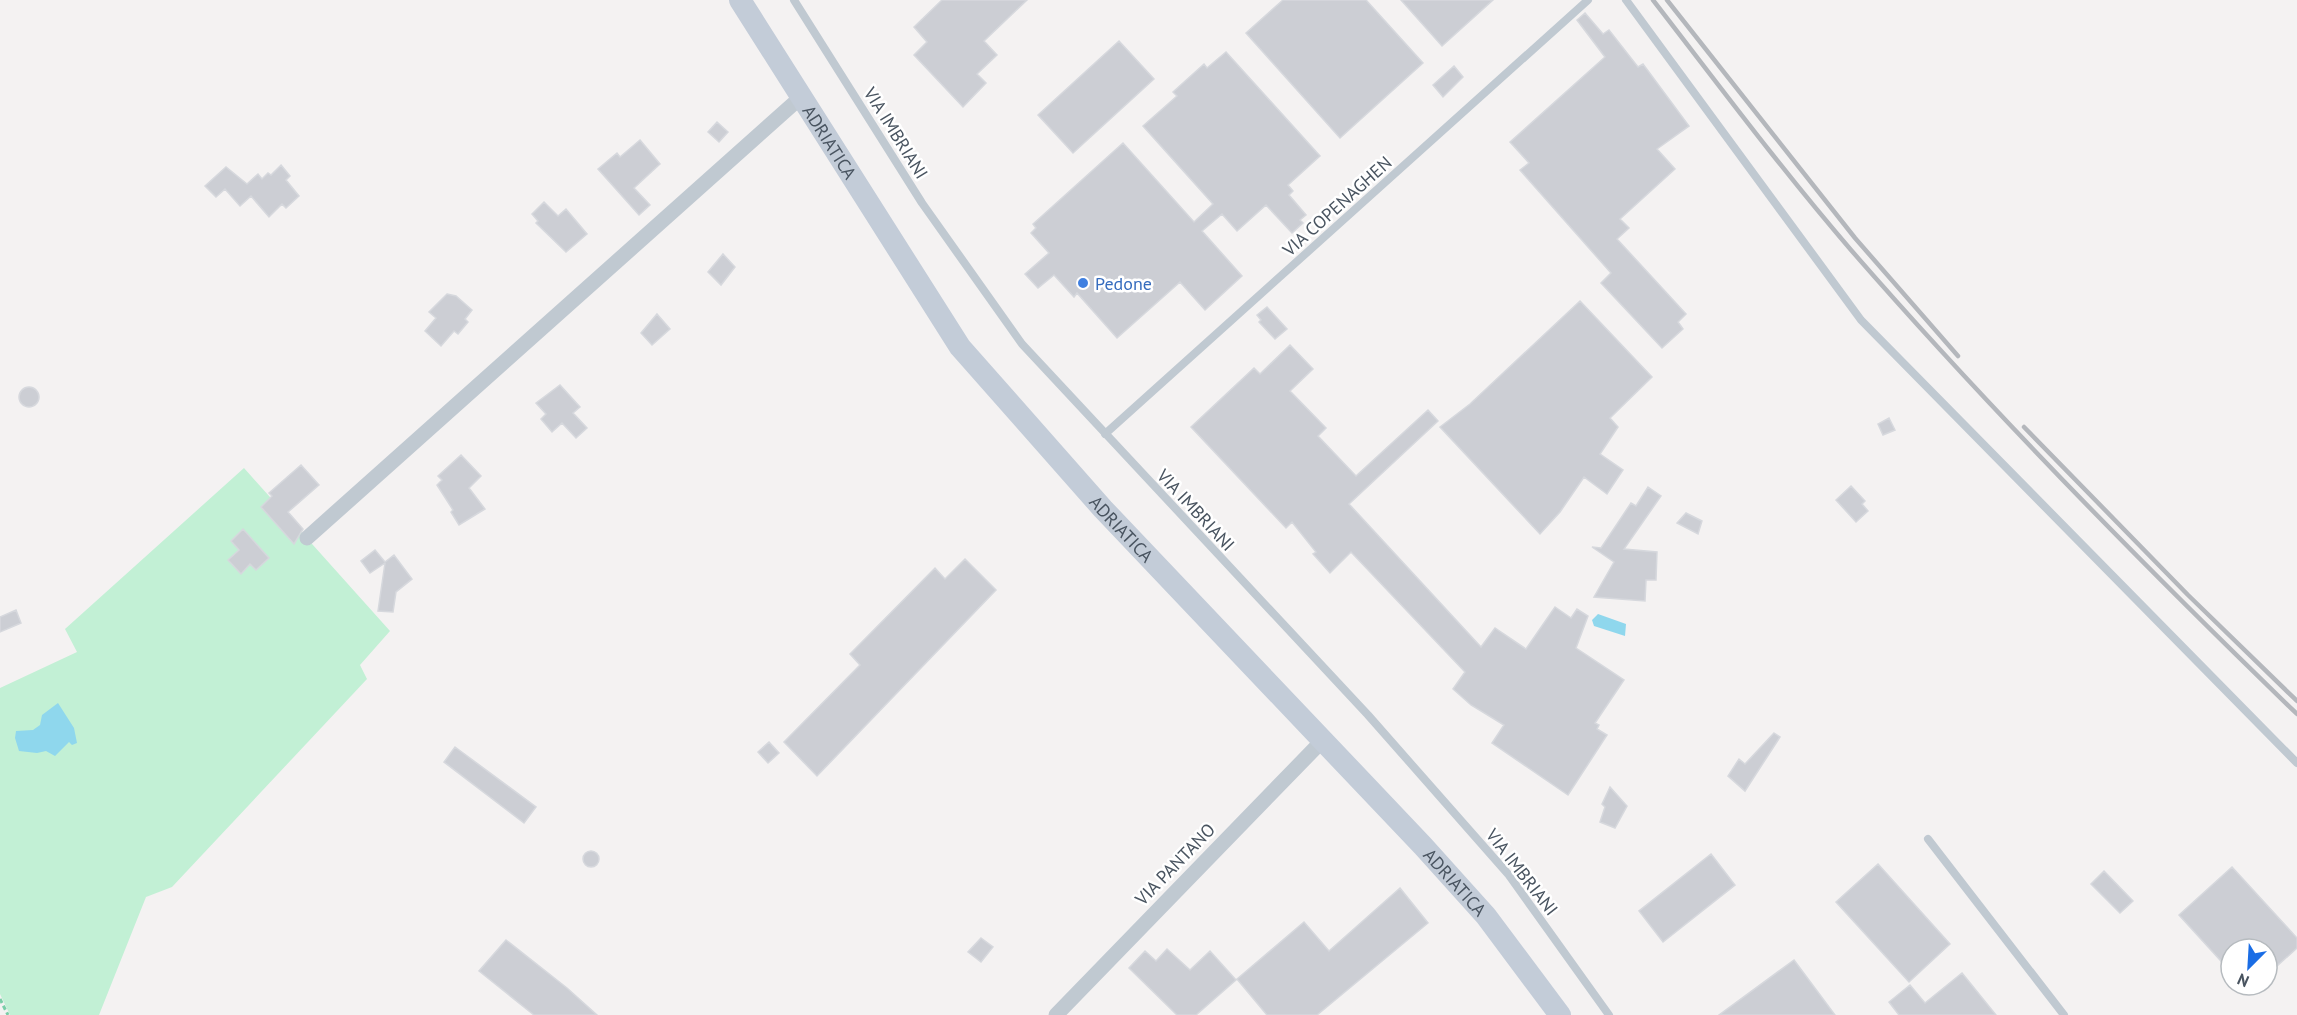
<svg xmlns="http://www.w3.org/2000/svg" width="2297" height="1015" font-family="'PT Sans',sans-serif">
<rect width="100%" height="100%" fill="#f4f2f2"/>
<path fill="#c2f0d5" d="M244 468 390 631 360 665 367 679 172 887 146 897 99 1015H10L0 994V688L77 652 65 629Z"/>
<path fill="#8fd7ed" d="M1598 614 1626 624 1625 636 1594 626 1592 620Z
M58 703 74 728 77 743 72 745 69 742 55 756 46 751 37 753 19 751 15 738 16 731 33 730 40 725 42 715Z"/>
<path fill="#ccced4" stroke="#d6d8dd" stroke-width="1.5" d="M942 0H1027L984 41 997 55 977 74 986 83 963 107 914 55 927 42 914 27Z
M1283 0H1366L1423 63 1340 138 1246 33Z
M1401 0H1493L1442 46Z
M1585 13 1603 34 1609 30 1638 67 1643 64 1689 126 1657 149 1675 169 1620 219 1629 228 1617 239 1686 314 1678 322 1683 329 1662 348 1601 283 1611 273 1520 170 1529 163 1510 142 1605 57 1577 20Z
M1119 41 1154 79 1073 153 1038 115Z
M1226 52 1320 156 1288 185 1293 191 1289 195 1306 215 1300 220 1303 223 1292 233 1266 205 1237 231 1222 214 1202 231 1242 276 1205 310 1180 282 1117 338 1077 293 1074 297 1054 275 1038 288 1025 274 1049 253 1031 233 1036 228 1033 224 1123 143 1194 222 1213 204 1143 126 1177 96 1173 92 1204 64 1207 68Z
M1454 66 1463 77 1443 97 1433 85Z
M717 122 728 132 719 142 708 132Z
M640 140 660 164 634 188 650 205 639 215 598 169 617 153 620 157Z
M281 165 290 176 286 180 299 196 286 208 282 204 269 217 251 196 240 206 225 189 216 197 205 186 226 167 247 184 258 174 262 179 268 173 271 175Z
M544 202 558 216 566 209 587 234 566 252 536 223 538 221 532 214Z
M723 254 735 267 721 285 708 272Z
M447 294 456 296 472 310 465 319 468 322 458 334 454 331 441 346 425 331 436 318 429 312Z
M1580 301 1652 377 1610 418 1618 427 1600 454 1623 470 1607 494 1584 477 1560 512 1540 534 1440 427 1470 404Z
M1267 307 1287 329 1275 339 1259 322 1261 320 1257 315Z
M657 314 670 329 652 345 641 333Z
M1290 345 1313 369 1290 391 1326 428 1318 436 1356 476 1428 410 1438 421 1349 504 1481 647 1495 628 1526 649 1555 607 1571 618 1577 609 1588 616 1576 648 1624 680 1595 723 1599 725 1597 729 1607 735 1568 795 1492 743 1504 725 1471 705 1453 689 1465 672 1351 552 1330 573 1313 554 1316 552 1292 522 1286 528 1191 427 1254 368 1260 374Z
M560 385 580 407 573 413 587 428 576 438 562 423 552 432 541 419 546 414 536 403Z
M19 397a10 10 0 1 1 20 0a10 10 0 1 1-20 0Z
M1889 418 1895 430 1883 435 1878 424Z
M461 455 481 476 469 488 485 509 459 525 451 512 453 510 437 485 442 480 438 476Z
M301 465 319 485 288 512 303 529 294 544 261 507 272 496 269 493Z
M1851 486 1865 501 1862 504 1868 511 1856 522 1836 500Z
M1648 487 1661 496 1624 549 1657 552 1656 580H1646L1645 601 1594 597 1614 562 1592 547 1601 548 1631 503 1636 506Z
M1686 513 1702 521 1698 534 1677 523Z
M243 529 269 558 256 570 250 564 241 574 228 560 239 550 231 541Z
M375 550 385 562 394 555 412 579 396 592 393 612 378 611 385 563 370 573 361 561Z
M965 559 996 590 817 776 784 742 860 665 850 654 935 568 945 579Z
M16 610 21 623 0 632V617Z
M1774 733 1780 737 1745 791 1728 776 1739 759 1745 764Z
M769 742 779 753 768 763 758 752Z
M455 747 536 807 524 823 444 762Z
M1610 787 1627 806 1615 828 1600 822 1605 807 1602 804Z
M583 859a8 8 0 1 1 16 0a8 8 0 1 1-16 0Z
M1711 854 1735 885 1663 942 1639 911Z
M1878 864 1950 944 1909 982 1836 902Z
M2232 867 2297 938V948L2267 975V949H2231V972L2179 915Z
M2104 871 2133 901 2120 913 2091 884Z
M1400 888 1428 923 1317 1015H1267L1237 979 1304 922 1329 951Z
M981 938 993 947 981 962 968 952Z
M506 940 567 988 597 1015H534L479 971Z
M1167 949 1190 970 1210 951 1236 980 1196 1015H1177L1129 968 1145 951 1156 961Z
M1794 960 1835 1015H1719Z
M1962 973 1996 1015H1899L1889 1002 1910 985 1925 1003Z"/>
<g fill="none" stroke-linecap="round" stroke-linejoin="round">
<path stroke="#79cea7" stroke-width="3" stroke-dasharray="4.5 3" stroke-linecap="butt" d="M0 999 8 1015"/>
<path stroke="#c0c9d1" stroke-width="8" d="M794 0 922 203 1022 344 1368 715 1508 874 1609 1015
M1626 0 1861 320 2297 763
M1105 434 1588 0
M1928 839 2064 1015"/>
<path stroke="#c0c9d1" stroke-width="15" d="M307 538 801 97
M1056 1015 1323 740"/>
<path stroke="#c3ccd8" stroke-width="22" id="s1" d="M740 0 960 347 1103 509 1423 846 1486 916 1560 1015"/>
<path stroke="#b4b7bc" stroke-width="4.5" d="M1653 0C1718 84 1782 170 1851 250 1992 412 2143 565 2297 714
M1667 0 1855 238 1958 356
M2024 427 2188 595 2297 701"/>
</g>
<circle fill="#3f7fe0" stroke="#fff" stroke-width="2" cx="1083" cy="283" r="6"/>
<g text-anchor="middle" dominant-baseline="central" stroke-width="5" stroke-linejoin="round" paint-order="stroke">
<g font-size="18" fill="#495460" stroke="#fff">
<text transform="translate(896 133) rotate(58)">VIA IMBRIANI</text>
<text stroke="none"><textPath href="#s1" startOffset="168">ADRIATICA</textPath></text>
<text transform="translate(1337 206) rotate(-42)">VIA COPENAGHEN</text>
<text transform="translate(1196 510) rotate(47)">VIA IMBRIANI</text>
<text stroke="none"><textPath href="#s1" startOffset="654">ADRIATICA</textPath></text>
<text transform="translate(1175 864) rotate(-46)">VIA PANTANO</text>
<text transform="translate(1522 872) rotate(52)">VIA IMBRIANI</text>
<text stroke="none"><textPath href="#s1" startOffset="1140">ADRIATICA</textPath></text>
</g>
<g font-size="18" fill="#366cbe" stroke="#fff" text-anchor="start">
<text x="1095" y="283">Pedone</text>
</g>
</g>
<g transform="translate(2249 967) rotate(204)"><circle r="28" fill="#ffffff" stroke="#b6bbbf" stroke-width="1.5"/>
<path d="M0-4.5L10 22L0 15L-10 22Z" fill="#1a6de5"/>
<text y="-9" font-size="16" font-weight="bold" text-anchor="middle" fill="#495460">N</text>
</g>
</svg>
